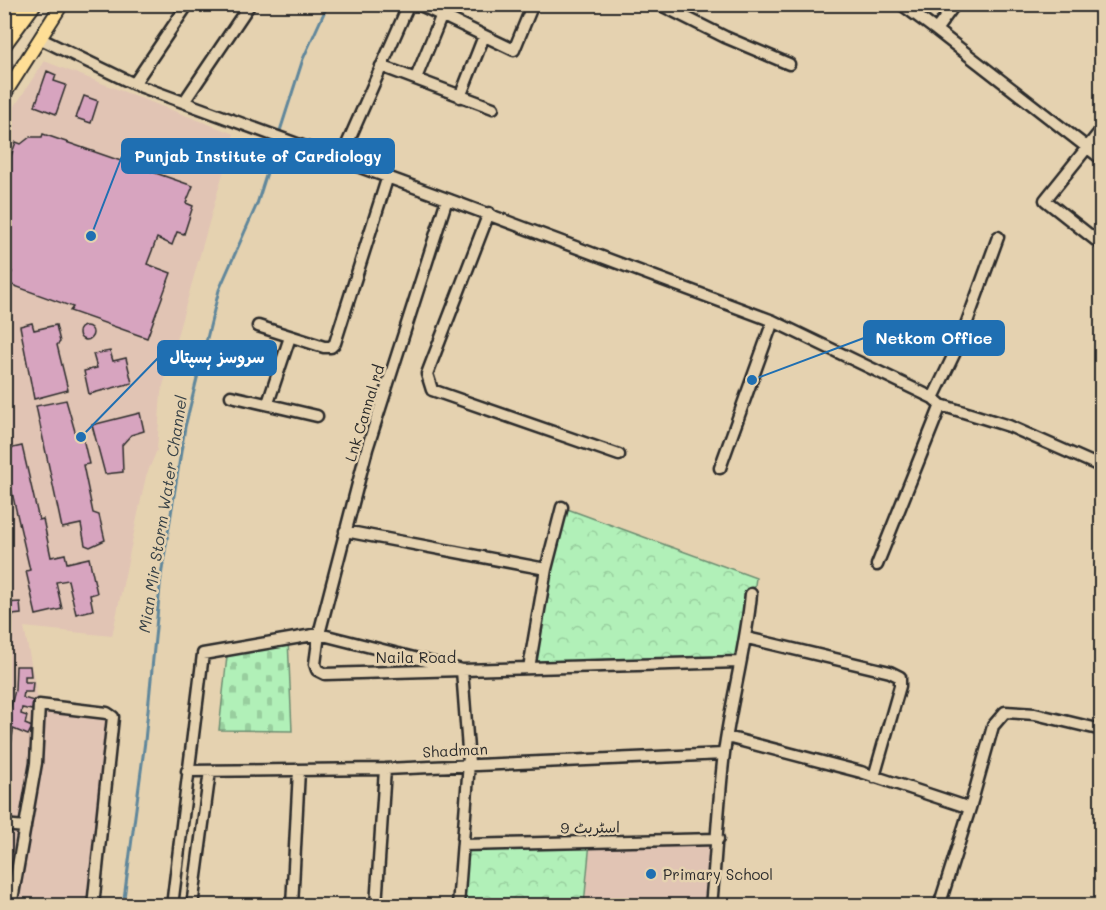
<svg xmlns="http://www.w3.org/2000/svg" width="1106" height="910" font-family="Mali,'Playpen Sans Arabic',sans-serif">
<defs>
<pattern id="cemetery-stones" width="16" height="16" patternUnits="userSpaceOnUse" patternTransform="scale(1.5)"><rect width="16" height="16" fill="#b1f0b8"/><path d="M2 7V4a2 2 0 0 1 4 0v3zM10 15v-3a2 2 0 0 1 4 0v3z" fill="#98ce9e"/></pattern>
<pattern id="park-crowns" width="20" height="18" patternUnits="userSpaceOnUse" patternTransform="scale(1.5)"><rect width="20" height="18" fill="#b1f0b8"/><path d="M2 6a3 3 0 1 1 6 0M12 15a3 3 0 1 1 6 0" fill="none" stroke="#98ce9e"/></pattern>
</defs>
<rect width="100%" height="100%" fill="#e5d2b0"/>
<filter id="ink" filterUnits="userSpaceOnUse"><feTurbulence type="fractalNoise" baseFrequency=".0167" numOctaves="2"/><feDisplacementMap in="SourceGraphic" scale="12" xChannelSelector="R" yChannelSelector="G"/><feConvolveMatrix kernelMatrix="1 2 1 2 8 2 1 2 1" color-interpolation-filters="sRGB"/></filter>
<g filter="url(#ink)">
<path fill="#e1c4b4" d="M44 61 234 134 161 393 157 450 146 476 112 636 24 627 39 705 113 717 93 905H5L4 123Z
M718 839 711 905 584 906 590 842Z"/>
<path fill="url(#cemetery-stones)" stroke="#6e8e72" stroke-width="1.5" d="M288 639 292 731 219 730 228 647Z"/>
<path fill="url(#park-crowns)" stroke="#6e8e72" stroke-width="1.5" d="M562 507 756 578 747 638 739 662 529 668Z
M590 842 584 905 458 906 463 845Z"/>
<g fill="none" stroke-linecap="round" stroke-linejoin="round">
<path stroke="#60879b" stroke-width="3" d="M279 134 303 59 328 4
M123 906 145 741 161 576 185 427 219 290 257 204 277 141"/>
</g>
<path fill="#d7a4bf" stroke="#2b2b2b" stroke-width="1.5" d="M47 71 56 75 54 81 66 85 56 114 35 106Z
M84 96 98 101 91 123 76 118Z
M43 134 193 186 186 203 193 206 184 234 177 232 172 245 157 238 147 264 171 273 147 338 70 311 73 307 12 285 9 279 12 272 5 260 10 249 6 239 8 232 4 230V175L16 142 21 144 30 137H42Z
M32 323 34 330 56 325 60 342 57 345 68 390 34 399 20 326Z
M79 333a7 7 0 1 1 14 0a7 7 0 1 1-14 0Z
M110 351 113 361 126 358 132 383 89 394 84 371 97 368 93 354Z
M66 400 76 435 82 434 89 464 83 465 93 513 99 515 105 540 90 547 85 545 81 524 62 528 36 406Z
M140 413 144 431 131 435 122 445 123 472 105 474 92 425Z
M22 446 39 520 43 519 51 557 65 554 67 563 89 558 97 593 90 595 93 610 76 614 68 580 56 582 62 609 36 615 26 571 30 570 4 458V450Z
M20 602 21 614 12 615 4 622V603Z
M16 666H30L31 676H25V682H33L32 692H24L23 698 34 701 32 710 22 708 21 714 27 716 25 724 32 727 28 735 6 726 15 690Z
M4 730 13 731 4 795Z"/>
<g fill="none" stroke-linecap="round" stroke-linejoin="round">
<defs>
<path id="minor" d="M418 4 514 50 533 4
M659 4 725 37 789 64
M901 4 936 30
M955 4 936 30 1102 159
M41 39 134 84 447 199 367 449 319 634 203 654 172 906
M381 66 493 108
M416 78 441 17
M134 84 188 4
M460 97 484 36
M184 102 250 4
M1102 129 1045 200 1102 245
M341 158 409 4
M447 199 773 321 933 398 941 405 1009 426 1102 467
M489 213 427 374 432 390 619 455
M258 326 324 347H331L335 343 388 176
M231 396 317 416
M933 398 959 344 998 237
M268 403 290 337
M720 468 773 321
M345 531 546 569
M877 565 941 405
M747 638 890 672 900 677V686L874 777
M529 668 546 569 562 507
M727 737 861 772 970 808
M187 771 385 769 724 754
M4 825 25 827
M463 845 718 839
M11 906 36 763 39 705 107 713 113 717 93 906
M192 906 210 771
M292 906 299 770
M376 906 385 769
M458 906 469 763 462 670 325 674 317 670 315 664 319 634 462 670 739 662
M711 906C716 855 718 804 724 753 731 700 746 648 751 594
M939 906 970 808 993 726 1005 712 1035 714 1102 730"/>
<path id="major" d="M4 28 21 4
M4 46 35 4
M4 95 62 4"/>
</defs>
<use href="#minor" stroke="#2b2b2b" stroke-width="15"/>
<use href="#major" stroke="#2b2b2b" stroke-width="16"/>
<use href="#minor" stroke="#e5d2b0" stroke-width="10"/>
<use href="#major" stroke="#fede96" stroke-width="12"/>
</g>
</g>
<circle fill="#1f6fb2" stroke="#e5d2b0" stroke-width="2" cx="651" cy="874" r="6"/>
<g text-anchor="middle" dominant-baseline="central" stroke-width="5" stroke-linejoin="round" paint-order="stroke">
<g font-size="15" fill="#2b2b2b" stroke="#e5d2b0">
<text transform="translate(364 413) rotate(-73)">Lnk Cannal rd</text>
<text x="416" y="657">Naila Road</text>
<text transform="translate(455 750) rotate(-3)">Shadman</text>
<text transform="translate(590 827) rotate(-1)">اسٹریٹ 9</text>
</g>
<g font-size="15" fill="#2b2b2b" stroke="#e5d2b0" text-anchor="start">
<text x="663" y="874">Primary School</text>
</g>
<g font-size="16" font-style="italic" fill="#384247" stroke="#e5d2b0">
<text transform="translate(162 514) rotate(-81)">Mian Mir Storm Water Channel</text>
</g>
</g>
<path fill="none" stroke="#1f6fb2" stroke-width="2" d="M91 236L122 156M752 380L864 338M81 437L158 358"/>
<g fill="#1f6fb2" stroke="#e5d2b0" stroke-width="2">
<circle cx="91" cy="236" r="6"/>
<circle cx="752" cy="380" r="6"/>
<circle cx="81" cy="437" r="6"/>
</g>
<g fill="#1f6fb2" stroke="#1f6fb2" stroke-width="2">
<rect x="122" y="139" width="272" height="34" rx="6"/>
<rect x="864" y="321" width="140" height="34" rx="6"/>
<rect x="158" y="341" width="118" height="34" rx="6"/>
</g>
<g font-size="16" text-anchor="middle" font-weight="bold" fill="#fff">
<text x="258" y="162">Punjab Institute of Cardiology</text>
<text x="934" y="344">Netkom Office</text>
<text x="217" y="363">سروسز ہسپتال</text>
</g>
<rect width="1106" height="910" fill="none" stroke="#e5d2b0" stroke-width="24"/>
<rect x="12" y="12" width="1082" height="886" fill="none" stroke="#2b2b2b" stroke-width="2" filter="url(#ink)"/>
</svg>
